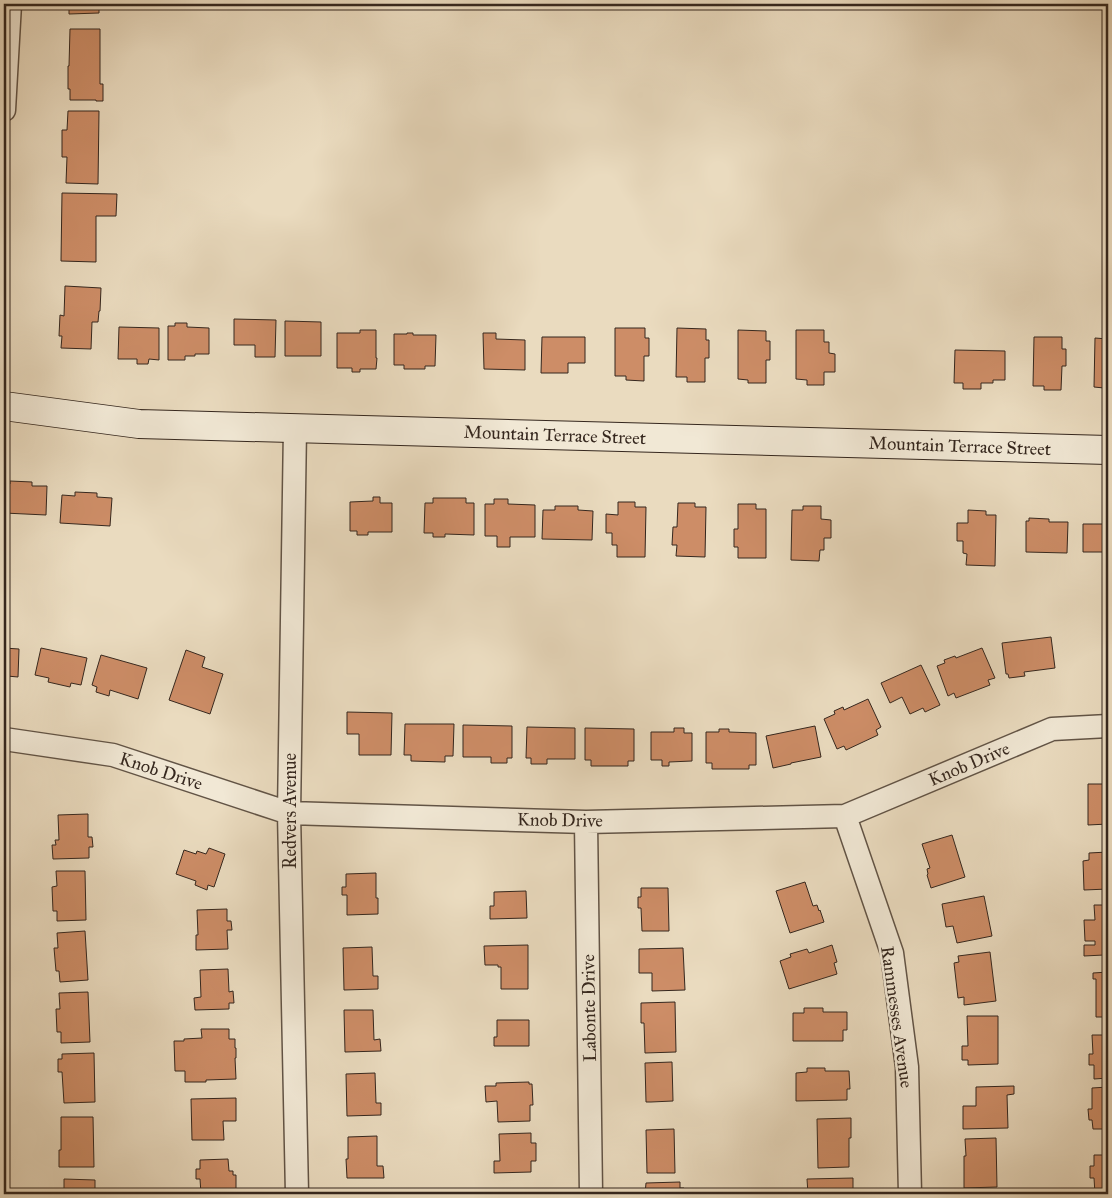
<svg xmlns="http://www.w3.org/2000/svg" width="1112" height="1198" font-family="'IM FELL Great Primer',serif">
<rect width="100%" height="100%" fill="#eadbbf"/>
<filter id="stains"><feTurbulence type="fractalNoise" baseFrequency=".004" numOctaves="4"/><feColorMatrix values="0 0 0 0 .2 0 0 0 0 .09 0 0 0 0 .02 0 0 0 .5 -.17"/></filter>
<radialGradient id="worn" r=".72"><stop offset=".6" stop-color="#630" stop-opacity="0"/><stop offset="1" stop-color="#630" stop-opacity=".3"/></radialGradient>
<path fill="#cd8d67" stroke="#35271e" d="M69 4H99V13L69 14Z
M70 29H100V84H103V101H96V100H70V89H68V66H69Z
M68 111H99L98 184 66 183 67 157H62V130H67Z
M62 193 117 194 116 216H96V262L61 261Z
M65 286 101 288 100 311H99L98 322H92L91 349 61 348 62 336H59L60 315 64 316Z
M234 319 276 320 275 357H255V345H234Z
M285 321 321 322V356H285Z
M175 323H187V327L209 328V354H195V356H185V360H168V326H175Z
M119 327 159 328V360L149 359 148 364H137V359H118Z
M615 328H645V338H649V356H644V381L626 380V376H615Z
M677 328 706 329V340H709V358H705V382H687V377H676Z
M360 330H376V358H377L376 369H360V372H352V368H337V333H360Z
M738 330 766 331V341H770V360H766V383H748V380L738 379Z
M796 330H824V342H829V353L835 354V372H824V385H807V380L796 379Z
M407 333H413V335H436L435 366H425V369H404V365H394V334H407Z
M483 333H496V339L525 340V370L484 369Z
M542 337H585V363H568V373H541Z
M1034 337H1062V349H1066V366H1062L1061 390H1044V386H1033Z
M1095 338 1108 339V392H1104V388L1094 387Z
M955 350 1005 351V380H993V383H981V389H963V383H954Z
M10 481 32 482V486H47L46 515 4 513V484H10Z
M75 492 97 493V497L112 498 110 526 60 523 62 495 75 496Z
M373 497H380V503H392V532H368V535H357V531H350V502L373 501Z
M433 498H466V503H474V535L445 534V537H433V533H424L425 503H433Z
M494 499H508V504L535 505V537H510V547H497V536H485V504H494Z
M618 502H635V507H646L645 557H617V545H612V533H606V514L618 515Z
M678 503H695V507H706L705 557 676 556 677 545H672L673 527H677Z
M738 504H756V509H766V558H738V547H734V529H738Z
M555 506H578V510L593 511 592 540 542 539 543 510H555Z
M803 506H821V519L831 520V538H824V550H820L819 561 791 560 792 510H803Z
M968 510 986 511V515H996L995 566 966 565 967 554 963 553V541H957V523H968Z
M1029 518 1049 519V522H1068L1067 553 1026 552V521H1029Z
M1083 524H1108V552H1083Z
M1051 637 1055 668 1024 672 1025 676 1009 678 1008 674H1006L1002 643Z
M4 648 19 649 18 677 7 676V680H4Z
M41 648 87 658 81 685 71 683 70 687 48 682 49 678 35 675Z
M982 648 995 678 988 680 990 685 956 698 954 693 948 696 937 666 945 663 944 660 955 656 956 658Z
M186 650 205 657 202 667 223 674 210 714 169 700Z
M101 655 147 668 138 699 110 690 109 696 96 692 97 687 92 685Z
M921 665 940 705 925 712 923 708 910 714 902 697 890 703 881 683Z
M868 699 881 727 876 730 878 735 846 750 844 746 837 749 824 719 835 714 834 711 843 707 844 710Z
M347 712 392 713 391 755H359V734H347Z
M405 724H454L453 756H445V762L411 761V755H404Z
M463 725 512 726V758H507V763H491V757H463Z
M815 726 821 757 791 763V764L773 768 766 736Z
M527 727 575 728V759H547V764H531V758H526Z
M585 728 634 729V761H628V766H591V760H585Z
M674 728H684V733H692V761L669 762V766H662V760H651V732H674Z
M719 729H729V732L756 733V765H749V769H712V763H706V732H719Z
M1088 784H1108V824L1088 825Z
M88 814V837H92L93 847H89V858L53 859 52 845H56L55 840H59L58 815Z
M952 835 965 877 931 888 927 875 928 874 927 869 930 868 922 844Z
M209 848 225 854 214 887 208 885 207 890 195 885 196 881 176 874 184 850 196 854 197 851 206 854Z
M1108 852V889L1084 890 1083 861 1089 860V853Z
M56 871H85L86 920 57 921V911H53L52 887 57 886Z
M376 873V898H378V914L347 915V895H342V887H346V874Z
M805 882 813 906 817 905 819 911 820 910 824 922 790 933 776 891Z
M641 888H668L669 931H642L641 908H638V897H641Z
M526 891 527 918 490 919V906H494V892Z
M984 896 992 936 957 943 953 926 946 927 942 904Z
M1094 905H1108V946H1104V955L1084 956V945H1095V941H1085L1084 920H1095Z
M227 909V921H231L232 930H227L228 949 196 950V935H198L197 910Z
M85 931 88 980 60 982 59 971H56L54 948H58L57 933Z
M528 945V989H501V967H498V965H485L484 946Z
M832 945 837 962 834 963 837 974 789 989 780 961 791 957 790 954 807 949 809 953Z
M372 947 373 976H378V989L344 990 343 948Z
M683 948 685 990 652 991V973H639V949Z
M990 952 996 1001 964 1005V997L958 998 954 963 959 962 958 956Z
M228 969 229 992 233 991 234 1003H229V1009L195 1010 194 998 201 997 200 970Z
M1108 972V1017H1096V979H1093V973Z
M88 992 90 1042 61 1043V1032H57L56 1009H60L59 993Z
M675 1002 676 1052 645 1053 644 1023H641V1003Z
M804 1008H823V1012H847V1030H843V1041H793V1013H804Z
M344 1010H373L374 1040 380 1039 381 1051 345 1052Z
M967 1016H998V1064L968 1065V1060H962V1046H968Z
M497 1020H529V1046H494V1037H497Z
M201 1029H229V1039H235V1048H236V1058H235L236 1079 206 1080V1082H185V1071H175L174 1041H184V1039L202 1038Z
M1092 1035H1108V1078L1094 1079V1065H1089V1054H1093Z
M94 1053 95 1102 64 1103 62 1072H58V1059H62V1054Z
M672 1062 673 1101 651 1102H646L645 1063Z
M807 1068H825V1071H849L850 1089H847V1100L796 1101V1073L807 1072Z
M375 1073 376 1103H381V1115L347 1116 346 1074Z
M529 1082V1084H532L533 1105H530V1121L498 1122 497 1101 486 1102 485 1086H496V1083Z
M1014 1086V1094L1007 1095 1008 1128 963 1129V1106H976V1087Z
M1108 1087V1129H1093L1092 1120H1089L1088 1109H1092V1088Z
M236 1098V1121H223L224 1140H192L191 1099Z
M61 1117H93L94 1167H59V1150H61Z
M851 1118V1138H849V1167L818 1168 817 1119Z
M674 1129 675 1173H647L646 1130Z
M531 1133V1143H536V1161H531V1172L494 1173V1161H500L499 1134Z
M377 1136V1166H383L384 1178H347L346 1159H348V1137Z
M996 1138 997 1187 964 1188V1156H966L965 1139Z
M1094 1155H1108V1194H1095L1094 1178H1090V1166H1094Z
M228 1159 229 1171H233V1175H236V1194H201L200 1179H196V1169H200V1160Z
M853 1178V1194H808L807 1179Z
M64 1179 95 1180V1194H64Z
M680 1182V1188H684V1194H645L646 1183Z"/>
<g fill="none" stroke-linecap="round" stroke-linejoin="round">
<defs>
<path id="street" d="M4 110 10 4
M295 428 289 813 297 1194
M4 739 113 755 289 813 586 822 845 816 1052 729 1108 726
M845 816 892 953 907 1067 910 1194
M586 822 591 1194"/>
<path id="secondary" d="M4 406 139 424 1108 450"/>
</defs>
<use href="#street" stroke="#625446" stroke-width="25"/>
<use href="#secondary" stroke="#35271e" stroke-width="30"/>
<use href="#street" stroke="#f1e8d5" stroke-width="22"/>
<use href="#secondary" stroke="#f1e8d5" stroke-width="28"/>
</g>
<g text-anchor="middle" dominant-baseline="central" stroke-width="5" stroke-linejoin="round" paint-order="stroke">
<g font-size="18" fill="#35271e" stroke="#f1e8d5">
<text transform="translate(555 435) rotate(2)">Mountain Terrace Street</text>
<text transform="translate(960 446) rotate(2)">Mountain Terrace Street</text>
<text transform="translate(969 764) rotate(-23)">Knob Drive</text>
<text transform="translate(161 771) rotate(18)">Knob Drive</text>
<text transform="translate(290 811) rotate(-90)">Redvers Avenue</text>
<text transform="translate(560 820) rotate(1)">Knob Drive</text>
<text transform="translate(589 1008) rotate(-91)">Labonte Drive</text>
<text transform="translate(897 1017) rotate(82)">Rammesses Avenue</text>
</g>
</g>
<rect width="1112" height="1198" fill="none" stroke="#eadbbf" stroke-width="20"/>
<rect x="5" y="5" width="1102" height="1188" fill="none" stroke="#35271e" stroke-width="2.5"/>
<rect x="10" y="10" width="1092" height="1178" fill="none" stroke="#35271e"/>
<rect width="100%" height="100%" filter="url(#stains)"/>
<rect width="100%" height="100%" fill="url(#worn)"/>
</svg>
